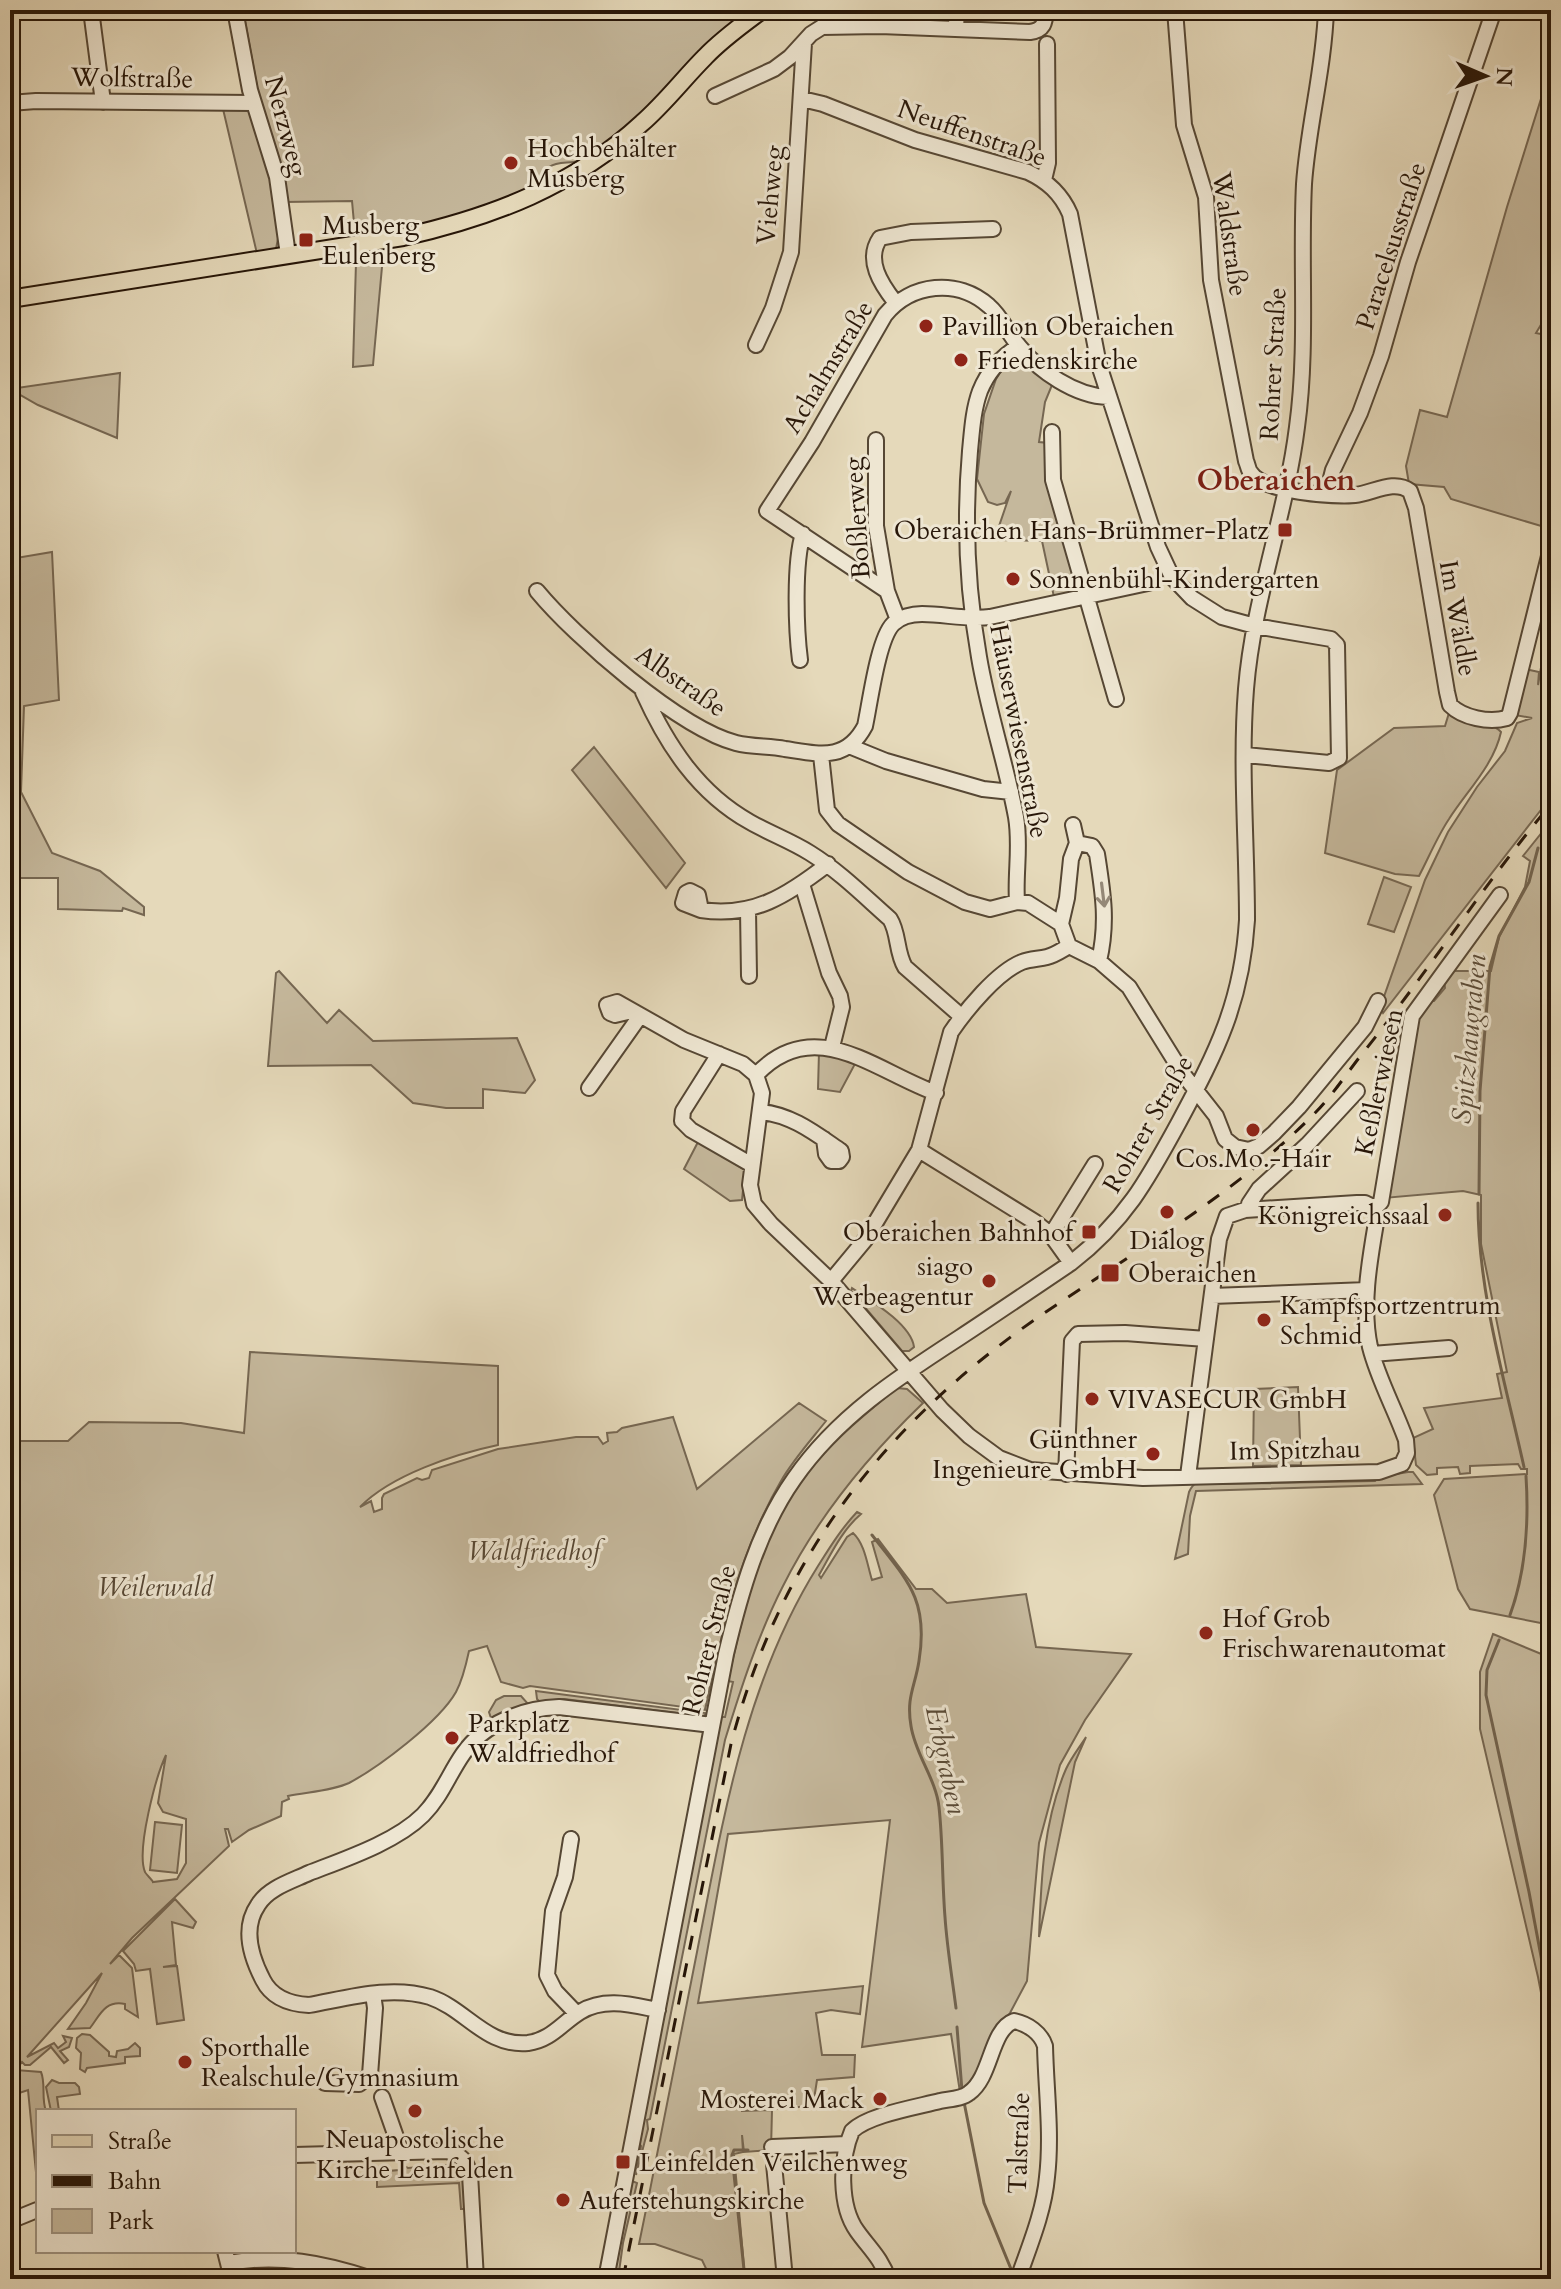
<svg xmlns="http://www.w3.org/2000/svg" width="1561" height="2289" font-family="Cardo,serif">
<rect width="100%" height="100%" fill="#e5d9ba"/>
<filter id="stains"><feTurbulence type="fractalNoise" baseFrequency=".0025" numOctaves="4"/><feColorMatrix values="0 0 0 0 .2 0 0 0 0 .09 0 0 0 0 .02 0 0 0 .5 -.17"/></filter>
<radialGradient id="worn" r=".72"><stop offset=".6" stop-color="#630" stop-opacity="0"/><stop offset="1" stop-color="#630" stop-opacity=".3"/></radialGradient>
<path fill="#c5b89c" stroke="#766752" stroke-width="2" fill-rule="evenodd" d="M243 10H759C705 59 652 112 592 155 569 172 546 148 537 191L446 220 355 234 352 201 285 202 276 249 258 258 223 109 261 108Z
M1551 67V308L1536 333 1551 336V529L1451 499 1444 487 1409 484 1406 466 1420 410 1447 417 1507 207Z
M383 256 373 365 353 367 356 262Z
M1014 360H1020L1052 385 1045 402 1039 442 1049 443 1081 592 1054 597 1042 541 1001 540 997 532 1011 491 1005 503 997 505 988 502 977 479 984 414 996 379 1007 362Z
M120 373 117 438 38 405 10 389Z
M52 552 59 700 24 706 21 792 52 853 100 871 144 907V915L123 908 122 911 58 909V878H10V559Z
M1551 573V797L1383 1013 1380 1008 1425 880 1448 832 1477 787 1505 751 1517 723 1532 718 1515 715 1525 669 1539 672 1538 685 1549 621 1538 617Z
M1449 713C1464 724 1489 719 1501 732 1494 765 1466 792 1449 819 1437 837 1429 857 1419 876L1395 874 1325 853 1337 770 1394 728 1445 726Z
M594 747 685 863 666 888 572 770Z
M1551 821V1625L1470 1609 1458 1589 1434 1495 1444 1479 1527 1474V1469H1521L1518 1464 1470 1466V1473L1460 1474 1458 1467 1437 1468V1474L1427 1475 1416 1465 1413 1438 1433 1429 1424 1408 1502 1398 1497 1374 1507 1372 1481 1244V1195L1463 1191 1384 1198 1416 1019 1425 1001H1434L1445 988 1444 978 1450 971H1491L1499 937 1525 887 1530 861 1523 856Z
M1384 877 1411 887 1394 932 1368 924Z
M279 971 327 1023 339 1010 373 1041 517 1038 535 1080 525 1093 483 1089V1108H446L413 1103 371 1065 268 1066 276 973Z
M819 1052 856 1062 840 1092 818 1089Z
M698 1142 745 1170 742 1200 730 1201 684 1169Z
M852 1288C870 1300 911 1324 914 1347L909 1351H902L851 1291Z
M250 1352 498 1366V1445C455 1454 391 1475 360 1507L371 1501 374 1512 382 1509V1498L384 1494 417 1478 422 1480 429 1478 432 1470 498 1449 576 1437H598L603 1444 608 1441 607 1433 617 1432 622 1428 673 1417 697 1489 799 1403 826 1421C811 1440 793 1460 781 1481 740 1551 722 1631 705 1710L530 1686 523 1688 501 1682 487 1646 469 1651C466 1665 463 1679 456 1692 439 1722 379 1767 349 1783 332 1791 307 1792 288 1796L289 1799 282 1802 281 1816 249 1830 232 1842 228 1829H225L229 1846 132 1938 110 1964 119 1955 132 1968 138 2017 125 2009V2004C105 2000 100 2015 90 2028L68 2029 86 2003 102 1973 27 2057 54 2043 58 2048 66 2042 63 2036 72 2038 69 2047 60 2051 68 2060 64 2063 51 2047 30 2065H25L22 2062 15 2070 41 2072C46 2084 41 2098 46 2111H38V2193L28 2090 10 2096V2083L16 2077 12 2073 10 2075V1441H68L89 1422 181 1423 244 1433ZM166 1755 158 1803 163 1812 186 1819V1863L177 1879 153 1882C153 1881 145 1873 145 1872 136 1850 156 1776 166 1755Z
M1298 1387 1301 1465 1253 1466 1254 1389Z
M897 1388 907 1389 923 1403C868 1456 817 1518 783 1586 758 1635 741 1688 725 1740L650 2119 647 2120 648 2129 636 2175 641 2146 639 2143 721 1717H725L733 1682 728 1681C742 1616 758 1548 794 1491 821 1450 859 1419 897 1388Z
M1408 1472H1413L1422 1484 1196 1491 1190 1516 1188 1554 1175 1559 1189 1492C1194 1481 1199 1481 1211 1481L1214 1484 1375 1481 1379 1477Z
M857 1512 861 1514C842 1530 831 1554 819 1575L821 1578 847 1537 853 1533C865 1544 867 1564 872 1580L882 1577 872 1542 878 1539 916 1589H932L947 1603 1026 1594 1036 1647 1131 1654 1085 1720 1060 1765 1039 1843 1027 1981 1010 2013 994 2033 980 2075 960 2092 951 2034 862 2047 890 1820 728 1834 698 2003 863 1986 860 2014 831 2010 816 2013 822 2055H855L854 2077 817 2080 813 2106 741 2111 772 2110 771 2150 744 2152 742 2135 743 2152 734 2154 745 2279H711L702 2260 655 2244H639C659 2147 678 2050 697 1952 723 1820 745 1682 818 1566 830 1547 841 1529 857 1512Z
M1493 1634 1551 1658V2045L1538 1977 1480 1729V1672Z
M536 1691 705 1713 704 1720 688 1719 684 1714 564 1699 544 1701 542 1704 537 1699Z
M504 1696H521L529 1705 495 1719 491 1718 489 1712 496 1700Z
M1086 1737 1075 1762 1039 1937C1041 1881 1043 1822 1066 1769 1071 1758 1079 1748 1086 1737Z
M155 1822 182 1825 177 1873 150 1870Z
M175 1899 196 1922 193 1928 172 1922 176 1965 163 1967 177 1966 184 2020 157 2024 150 1969 136 1971 134 1964 123 1951Z
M82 2034 90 2035 109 2052V2056L116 2057 117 2051 128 2049 135 2043 140 2048V2056L125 2057V2063L87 2068 85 2072 80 2069 81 2053 76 2048 77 2038Z
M52 2080 59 2083H75L79 2087 80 2094 57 2097 59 2111H51L46 2087Z
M400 2163 408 2168 459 2164 463 2173 465 2209H461L459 2183 377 2187V2172L399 2170Z
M632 2181 637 2183 623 2243 618 2279H613Z"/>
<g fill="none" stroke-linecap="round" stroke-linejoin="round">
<path stroke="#72634e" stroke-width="3" d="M1479 1194 1480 1091 1490 967 1499 936 1529 882 1538 848
M1478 1203C1478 1292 1505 1381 1524 1467
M872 1535C907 1580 929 1599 919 1661 915 1687 906 1697 911 1726 915 1754 936 1779 939 1807 943 1843 942 1880 945 1917 947 1947 952 1977 956 2008
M1510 1615C1526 1571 1529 1523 1526 1476
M1499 1640 1487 1670 1486 1695 1529 1892 1551 2010
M957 2027 962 2091
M964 2102 984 2203 1011 2269
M745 2279 732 2155 734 2150H748"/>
<defs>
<path id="minor" d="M91 10 103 102
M235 10 250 90 277 177 288 255
M1175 10 1184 125 1206 197 1211 280 1246 461C1248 465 1248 470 1251 473 1263 492 1334 497 1355 495 1373 493 1394 479 1410 491L1416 508 1447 692 1450 705C1463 718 1489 723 1507 718L1510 713 1551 548
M956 28 957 10
M715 96 774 69 790 57 811 34 822 27 880 26 1030 32C1044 30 1045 23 1046 10
M802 99 823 104 915 140 1028 172C1047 181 1061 193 1070 214L1099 365 1158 547 1172 577 1192 598 1222 617 1255 626 1331 639 1337 645 1339 758 1329 763 1245 755
M10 103 36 101 253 103
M1044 180 1048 163 1047 44
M895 302C881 284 865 260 880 238L911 232 993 229
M756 345 773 308 791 252 804 43
M1052 432 1053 480 1116 699
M876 440V526L887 591
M1327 494 1333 470 1360 413 1381 356 1408 262 1494 10
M537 591C575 637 679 728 736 743 752 747 769 746 785 749 819 754 846 762 865 726 870 703 878 639 893 624 900 617 912 614 922 614 945 614 966 620 990 617L1148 583
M898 620 887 591 767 511 812 442 885 315C911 283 958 278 989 306 1002 317 1008 334 1019 346 1039 371 1075 396 1108 397
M800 660C796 629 794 562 803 534
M643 692C667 745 698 793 750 822 769 833 791 841 810 853 839 871 864 896 890 919 899 933 896 952 905 967L961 1016
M849 746 886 761 983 789 1011 792
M821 755 827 810 838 824 908 872 965 902 990 909 1017 902 1028 903 1061 924 1069 946
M1077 843 1092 846 1097 854C1103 893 1108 922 1099 961
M802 884 829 973 840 996 842 1007 832 1047
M1017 902C1015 873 1021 846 1016 817 1006 763 988 711 979 657 967 589 964 520 970 451 972 431 973 410 980 391 988 371 1001 357 1019 346
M701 910 683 903 686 893 690 891 698 895 701 910C753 918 788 895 828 864
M748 910 749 976
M1061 924 1067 898 1071 859 1077 843 1073 825
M632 1011 615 1015 610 1013 607 1005 617 1002 684 1040 743 1064 756 1075 762 1093 750 1185 754 1204 771 1224 831 1281 942 1410 969 1436 999 1458 1030 1470 1143 1478 1379 1472 1402 1464 1407 1453 1406 1440C1395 1409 1378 1379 1370 1347 1361 1305 1370 1258 1377 1217L1375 1208
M719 1054 683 1111 682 1121 691 1130 752 1165
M756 1075C814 1013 875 1071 936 1093
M589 1088 640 1016
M760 1112C791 1114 816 1134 841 1151L842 1157 839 1161H831L826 1154 824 1139
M919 1150 1035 1222 1051 1235 1071 1263
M1375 1208 1381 1202 1412 1016 1500 895
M1249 1209V1204L1259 1189 1307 1145 1357 1091
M1051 1235 1095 1164
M831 1281 865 1240 919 1150 951 1032C966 1010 997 972 1022 962 1030 959 1039 959 1047 957 1055 955 1062 950 1069 946L1099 961 1129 987 1183 1074 1216 1116 1225 1139 1235 1147 1249 1150 1259 1146 1274 1133 1299 1107 1365 1027 1378 1001
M1212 1296 1367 1290
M1372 1354 1449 1348
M1066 1474 1072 1341 1078 1334 1125 1333 1206 1339
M1188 1476 1219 1239 1227 1216 1245 1210 1357 1203H1365L1375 1208
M571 1839 565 1877 553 1911 547 1975 555 1991 577 2014
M658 2010C632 2005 605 1997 580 2012 562 2023 551 2040 528 2043 486 2047 466 2009 430 1997 390 1985 348 1998 309 2005 290 2004 272 1998 263 1980 251 1957 242 1928 258 1905 268 1888 292 1881 309 1873 345 1859 396 1842 423 1815 441 1797 449 1774 463 1754 484 1723 524 1708 559 1707L712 1725
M325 2083 359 2084 370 2075 375 2008 373 1994
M382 2097 402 2154
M772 2147 847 2144
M294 2155 447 2151C461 2155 466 2160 470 2174L476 2279
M774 2164 785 2279
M10 2221 37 2210
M225 2251 232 2279
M229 2263C278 2254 325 2263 372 2279
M606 2279 726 1654C740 1595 758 1530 794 1479 837 1417 897 1378 959 1338 997 1313 1034 1288 1071 1263 1125 1221 1147 1181 1179 1122 1217 1051 1242 1002 1247 920 1247 843 1240 765 1246 689 1253 600 1286 515 1297 427 1308 347 1300 265 1304 184 1308 126 1324 69 1326 10
M888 2279C882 2259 869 2248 857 2231 839 2206 840 2159 852 2131 868 2115 917 2107 940 2101 949 2099 962 2099 969 2093 992 2077 990 2030 1014 2021 1028 2024 1041 2033 1045 2046 1046 2090 1052 2134 1047 2177 1044 2212 1029 2247 1018 2279"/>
<path id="major" d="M10 299 403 237C492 217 574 186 642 123 665 103 684 78 705 57 722 39 742 25 762 10"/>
</defs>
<use href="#minor" stroke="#564734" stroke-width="18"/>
<use href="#major" stroke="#271608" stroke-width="20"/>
<use href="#minor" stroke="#eee6d2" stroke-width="14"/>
<use href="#major" stroke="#e5d9ba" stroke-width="16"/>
<path stroke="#271608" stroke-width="3" stroke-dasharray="14 14" stroke-linecap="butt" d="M623 2279 731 1744C779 1560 882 1426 1037 1318 1132 1253 1233 1196 1314 1114 1332 1096 1347 1073 1362 1054 1428 972 1484 884 1551 804"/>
</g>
<defs><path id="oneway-shaft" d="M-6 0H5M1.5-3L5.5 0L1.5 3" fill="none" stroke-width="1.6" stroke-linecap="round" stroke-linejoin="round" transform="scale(2)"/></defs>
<use stroke="#948877" href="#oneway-shaft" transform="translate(1103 895) rotate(83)"/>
<g fill="#8f2418" stroke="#eee6d2" stroke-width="3">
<circle cx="511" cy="163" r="8"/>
<rect x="298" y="232" width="16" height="16" rx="4"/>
<circle cx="926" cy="326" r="8"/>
<circle cx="961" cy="360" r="8"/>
<rect x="1277" y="522" width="16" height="16" rx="4"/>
<circle cx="1013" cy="579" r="8"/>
<circle cx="1253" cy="1130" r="8"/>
<circle cx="1167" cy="1212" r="8"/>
<circle cx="1445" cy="1215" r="8"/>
<rect x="1081" y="1224" width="16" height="16" rx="4"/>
<rect x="1100" y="1263" width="20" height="20" rx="4"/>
<circle cx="989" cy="1281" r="8"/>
<circle cx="1264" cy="1320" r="8"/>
<circle cx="1092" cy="1399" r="8"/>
<circle cx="1153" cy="1454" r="8"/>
<circle cx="1206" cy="1633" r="8"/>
<circle cx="452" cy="1738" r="8"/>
<circle cx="185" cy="2062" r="8"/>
<circle cx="880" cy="2099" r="8"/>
<circle cx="415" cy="2111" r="8"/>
<rect x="615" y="2154" width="16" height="16" rx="4"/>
<circle cx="563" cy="2200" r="8"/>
</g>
<g text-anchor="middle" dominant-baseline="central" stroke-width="6" stroke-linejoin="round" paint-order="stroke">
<g font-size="26" fill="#271608" stroke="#eee6d2">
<text transform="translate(132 78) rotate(1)">Wolfstraße</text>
<text transform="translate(286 126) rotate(75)">Nerzweg</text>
<text transform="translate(972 133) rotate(19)">Neuffenstraße</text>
<text transform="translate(770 195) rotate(-85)">Viehweg</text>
<text transform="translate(1230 234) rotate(82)">Waldstraße</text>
<text transform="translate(1391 246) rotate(-72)">Paracelsusstraße</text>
<text transform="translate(1273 364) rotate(-87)">Rohrer Straße</text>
<text transform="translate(828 367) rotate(-59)">Achalmstraße</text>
<text transform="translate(857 518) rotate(-94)">Boßlerweg</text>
<text transform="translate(1458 618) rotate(80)">Im Wäldle</text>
<text transform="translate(681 681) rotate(35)">Albstraße</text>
<text transform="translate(1019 731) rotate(79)">Häuserwiesenstraße</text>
<text transform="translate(1379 1082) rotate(-78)">Keßlerwiesen</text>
<text transform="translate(1148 1124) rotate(-60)">Rohrer Straße</text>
<text transform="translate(1295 1450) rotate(-1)">Im Spitzhau</text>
<text transform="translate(709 1640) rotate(-76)">Rohrer Straße</text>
<text transform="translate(1019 2143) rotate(-88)">Talstraße</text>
</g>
<g font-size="26" fill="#271608" stroke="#eee6d2" text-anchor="start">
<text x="527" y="148">Hochbehälter<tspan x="527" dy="30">Musberg</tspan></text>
<text x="322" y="225">Musberg<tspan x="322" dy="30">Eulenberg</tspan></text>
<text x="942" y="326">Pavillion Oberaichen</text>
<text x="977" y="360">Friedenskirche</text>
<text x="1269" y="530" text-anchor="end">Oberaichen Hans-Brümmer-Platz</text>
<text x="1029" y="579">Sonnenbühl-Kindergarten</text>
<text x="1253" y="1158" text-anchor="middle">Cos.Mo.-Hair</text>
<text x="1429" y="1215" text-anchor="end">Königreichssaal</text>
<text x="1073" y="1232" text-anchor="end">Oberaichen Bahnhof</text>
<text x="1167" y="1240" text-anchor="middle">Dialog</text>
<text x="973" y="1266" text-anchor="end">siago<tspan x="973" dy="30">Werbeagentur</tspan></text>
<text x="1128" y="1273">Oberaichen</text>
<text x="1280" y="1305">Kampfsportzentrum<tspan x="1280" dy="30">Schmid</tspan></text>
<text x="1108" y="1399">VIVASECUR GmbH</text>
<text x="1137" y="1439" text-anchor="end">Günthner<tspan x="1137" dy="30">Ingenieure GmbH</tspan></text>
<text x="1222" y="1618">Hof Grob<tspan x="1222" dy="30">Frischwarenautomat</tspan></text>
<text x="468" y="1723">Parkplatz<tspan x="468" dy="30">Waldfriedhof</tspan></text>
<text x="201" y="2047">Sporthalle<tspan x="201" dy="30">Realschule/Gymnasium</tspan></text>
<text x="864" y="2099" text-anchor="end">Mosterei Mack</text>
<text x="415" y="2139" text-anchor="middle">Neuapostolische<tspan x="415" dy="30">Kirche Leinfelden</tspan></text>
<text x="639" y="2162">Leinfelden Veilchenweg</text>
<text x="579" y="2200">Auferstehungskirche</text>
</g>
<g font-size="26" font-style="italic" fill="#564734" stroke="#eee6d2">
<text x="534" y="1551">Waldfriedhof</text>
<text x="155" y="1587">Weilerwald</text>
</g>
<g font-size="28" font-style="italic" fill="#594a37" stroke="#eee6d2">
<text transform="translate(1469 1039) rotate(-85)">Spitzhaugraben</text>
<text transform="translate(946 1760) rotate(78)">Erbgraben</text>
</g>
<g font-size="30" font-weight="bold" fill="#7a1f14" stroke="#eee6d2">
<text x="1276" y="480">Oberaichen</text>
</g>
</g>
<rect width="1561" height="2289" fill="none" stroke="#e5d9ba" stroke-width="40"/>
<rect x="12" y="12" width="1537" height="2265" fill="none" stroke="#271608" stroke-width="4"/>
<rect x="20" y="20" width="1521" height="2249" fill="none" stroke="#271608" stroke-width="2"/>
<rect x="36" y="2109" width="260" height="144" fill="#eee6d2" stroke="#9e9381" stroke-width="2"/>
<rect x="52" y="2135" width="40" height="12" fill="#e5d9ba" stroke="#9e9381" stroke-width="2"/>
<text x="108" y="2149" font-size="24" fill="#271608">Straße</text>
<rect x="52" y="2175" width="40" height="12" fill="#271608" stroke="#9e9381" stroke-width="2"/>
<text x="108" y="2189" font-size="24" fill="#271608">Bahn</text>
<rect x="52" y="2209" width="40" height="24" fill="#c5b89c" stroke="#9e9381" stroke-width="2"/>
<text x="108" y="2229" font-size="24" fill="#271608">Park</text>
<g transform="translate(1485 76) rotate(92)" stroke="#eee6d2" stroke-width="6" paint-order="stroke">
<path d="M0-6L14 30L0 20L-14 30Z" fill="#271608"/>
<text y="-12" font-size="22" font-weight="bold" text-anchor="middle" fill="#271608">N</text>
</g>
<rect width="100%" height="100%" filter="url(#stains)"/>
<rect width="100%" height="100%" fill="url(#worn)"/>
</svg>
